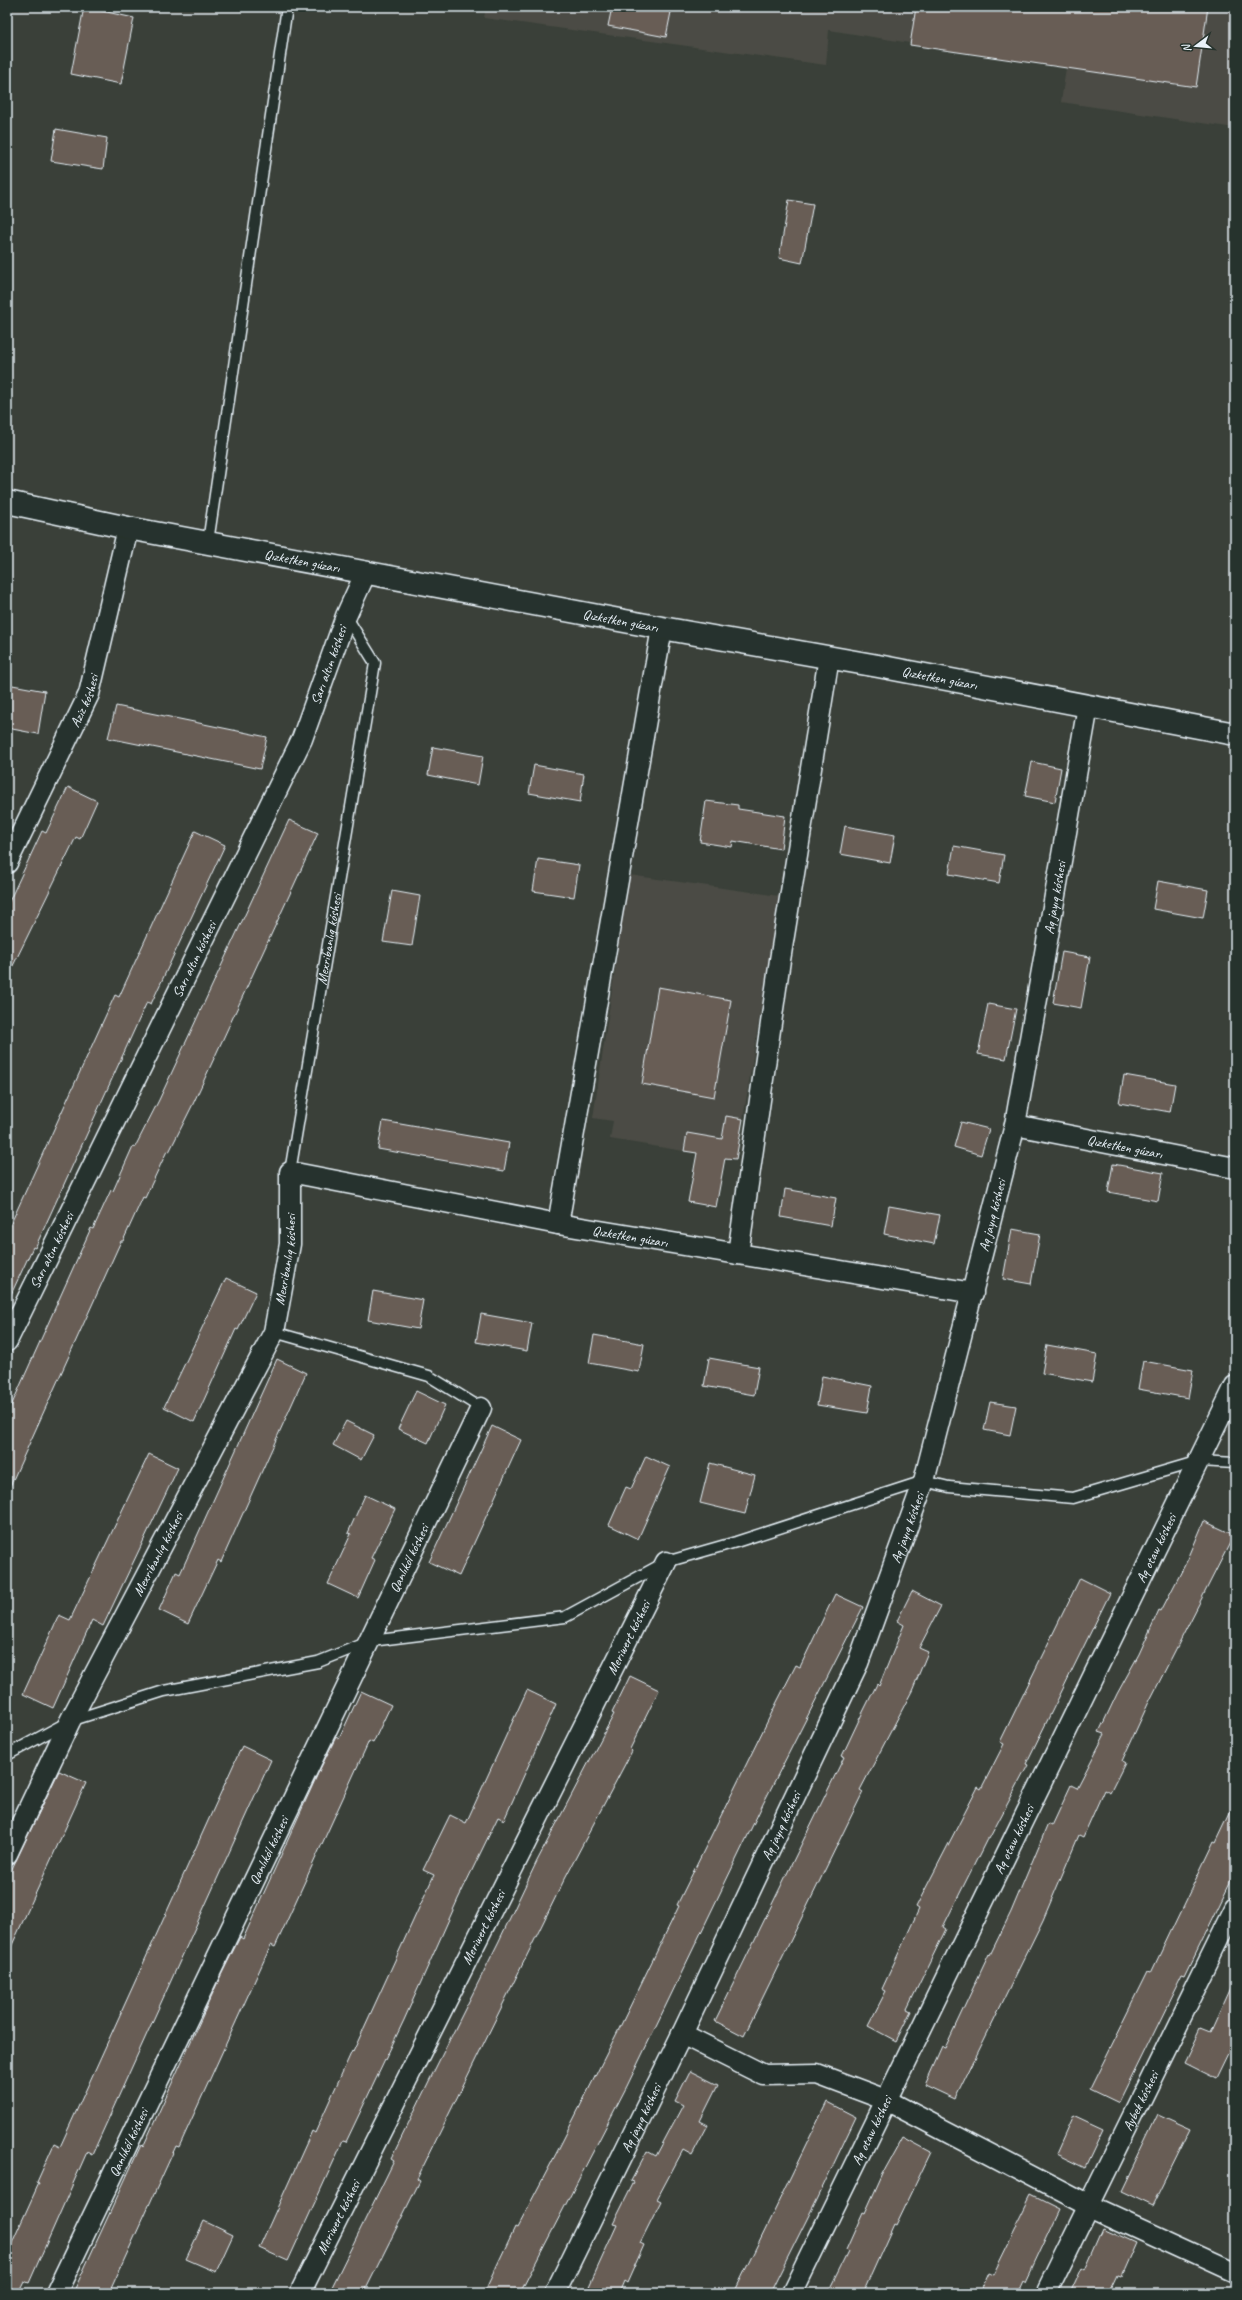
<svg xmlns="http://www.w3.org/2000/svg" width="1242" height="2300" font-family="Caveat,sans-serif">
<rect width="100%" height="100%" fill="#3a4039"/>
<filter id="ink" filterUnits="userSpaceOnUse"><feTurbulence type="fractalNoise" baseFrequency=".025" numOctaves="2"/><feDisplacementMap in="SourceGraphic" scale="8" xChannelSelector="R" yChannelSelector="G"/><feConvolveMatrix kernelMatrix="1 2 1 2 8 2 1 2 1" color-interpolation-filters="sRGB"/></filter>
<g filter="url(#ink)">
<path fill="#4b4c45" d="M486 7H1235V128L1061 102 1066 68 829 30 826 65 484 18Z
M629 875 779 896 743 1119 726 1116 722 1139 687 1133 684 1151 610 1139 613 1121 593 1118Z"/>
<path fill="#685d54" stroke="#e8f1f8" d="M84 7 134 18 121 84 71 74Z
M612 7H672L666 37 608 26Z
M916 7H1208L1196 87 910 45Z
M56 129 107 138 103 169 51 161Z
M789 200 813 204 802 263 779 258Z
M7 684 45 691 38 734 7 728Z
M116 706 267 737 260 769 108 738Z
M433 747 483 756 478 785 428 775Z
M1032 762 1061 768 1055 802 1025 796Z
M534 765 584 774 580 802 529 793Z
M68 787 97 801 80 839 76 837 7 978V906L42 831 46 833Z
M706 801 738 805V809L785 816 781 849 733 841 732 847 700 842Z
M289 820 318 833 193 1104 169 1152 167 1151 145 1198 143 1197 123 1241H121L7 1493V1415L91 1228 93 1229 111 1190 113 1191 133 1146 135 1147 159 1100Z
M845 826 895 835 890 863 840 854Z
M195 831 225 845 151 1004 147 1002 35 1248 33 1247 7 1303V1232L115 995 119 997Z
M954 846 1004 855 999 883 949 874Z
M538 859 579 865 574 897 533 891Z
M1158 881 1208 890 1203 918 1153 909Z
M392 891 420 896 412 946 383 942Z
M1062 952 1090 957 1081 1008 1053 1003Z
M658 987 731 1000 714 1097 642 1084Z
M988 1004 1016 1009 1006 1059 978 1054Z
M1124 1075 1175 1084 1170 1112 1119 1103Z
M726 1116 743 1119 736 1159 725 1158 716 1207 688 1202 697 1153 684 1151 687 1133 722 1139Z
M383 1121 509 1143 504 1171 378 1149Z
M961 1122 989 1129 981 1155 954 1147Z
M1113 1164 1163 1173 1158 1201 1108 1192Z
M785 1189 836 1198 831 1226 781 1217Z
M889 1206 940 1215 934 1244 884 1234Z
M1012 1229 1040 1234 1031 1284 1003 1279Z
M226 1278 256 1292 238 1330 236 1329 194 1422 164 1407Z
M373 1291 423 1300 418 1329 368 1320Z
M481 1314 532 1323 527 1351 476 1342Z
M594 1335 644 1344 639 1372 589 1363Z
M1047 1345 1097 1354 1092 1382 1042 1373Z
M709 1358 759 1367 754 1395 704 1386Z
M277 1359 306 1373 221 1562 218 1560 188 1624 159 1610 176 1572 180 1574Z
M1143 1361 1193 1370 1188 1398 1138 1389Z
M822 1376 872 1386 867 1413 817 1405Z
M416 1391 445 1405 428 1443 398 1429Z
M990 1402 1016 1406 1010 1435 984 1430Z
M346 1421 374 1435 361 1460 333 1445Z
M492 1426 521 1440 459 1576 429 1562Z
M149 1454 178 1468 103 1626 92 1620 53 1708 23 1694 59 1615 70 1620Z
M646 1456 670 1467 638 1539 609 1525 626 1487 631 1489Z
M710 1463 755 1475 745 1514 700 1503Z
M365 1495 395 1509 371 1558 375 1560 358 1598 328 1584 351 1534 348 1533Z
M1204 1521 1234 1535 1148 1704 1122 1761 1125 1763 1110 1793 1104 1790 1083 1837 1079 1835 1043 1920 955 2099 925 2085 942 2047 945 2048 989 1954 990 1955 1011 1912 1048 1824 1052 1826 1071 1785 1077 1788 1105 1734 1099 1732 1117 1694 1139 1654 1159 1610 1161 1611 1188 1559Z
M1080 1578 1110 1593 1026 1764 1028 1765 989 1839H987L943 1927 946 1929 907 2009 911 2011 896 2041 868 2026 886 1991 882 1989 919 1909 916 1907 978 1787 981 1789 1004 1744 1000 1742Z
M912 1591 941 1606 919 1648 928 1652 912 1691 860 1790 863 1792 744 2036 715 2021 844 1757 842 1756 858 1722 877 1684 879 1686 904 1625 897 1621Z
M835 1594 863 1607 763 1804 627 2086 520 2293H484L515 2227 517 2228 558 2150 619 2029 679 1906 677 1905 777 1702 796 1665 800 1667Z
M630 1676 659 1690 630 1749 632 1751 565 1878 417 2179 420 2181 364 2293H329L394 2161 391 2159 429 2081 499 1941 537 1861 614 1714 612 1713Z
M527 1690 556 1704 504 1820 498 1817 458 1899 404 2020 346 2142 343 2141 288 2261 259 2248 312 2131 315 2133 352 2051 353 2052 434 1875 423 1870 450 1815 466 1823Z
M361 1691 391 1705 373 1743 369 1741 275 1947 271 1945 179 2147 176 2146 109 2293H73L141 2145 143 2147 221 1975 240 1937 243 1939 320 1769 336 1737 339 1739Z
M242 1746 271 1760 92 2155 87 2152 29 2283 24 2281 18 2293H7V2254L39 2183 37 2182 54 2144 60 2147Z
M59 1771 86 1783 7 1956V1879Z
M1235 1802V1873L1185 1976 1182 1975 1119 2103 1090 2089 1148 1972 1151 1973 1214 1841 1216 1842Z
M1235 1978V2039L1216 2078 1184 2062 1200 2029 1210 2033Z
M690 2071 718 2085 700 2121 708 2125 692 2155 683 2150 657 2199 661 2201 640 2243 644 2245 627 2283 624 2281 619 2293H586L617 2225 613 2224 634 2182 631 2181 647 2151 656 2156 683 2105 675 2101Z
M827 2102 856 2117 817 2199 770 2293H734Z
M1158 2114 1191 2129 1153 2206 1121 2191Z
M1073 2115 1103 2129 1085 2167 1056 2153Z
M903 2137 931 2152 896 2225 894 2224 863 2293H840L830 2288 848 2252 846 2250 863 2212 865 2213 883 2173Z
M1031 2195 1059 2209 1025 2282 1022 2280 1016 2293H980L989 2273 994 2275 1018 2226 1016 2225Z
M204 2221 233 2235 216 2272 186 2259Z
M1103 2228 1136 2243 1121 2277 1118 2276 1110 2293H1070L1082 2267 1085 2269Z"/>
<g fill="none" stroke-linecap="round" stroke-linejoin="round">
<defs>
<g id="lane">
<path d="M208 542 287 7"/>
<path id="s1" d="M290 1172 375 663 346 616"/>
<path d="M274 1332 429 1376 481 1408"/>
<path d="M7 1755 70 1721 164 1691 318 1662 371 1641 565 1617 666 1562 736 1542 924 1481 949 1487 1073 1498 1199 1461 1235 1463"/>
</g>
<g id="street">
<path id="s2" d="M7 863 89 694 128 528"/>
<path id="s3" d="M1015 1125 1235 1168"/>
<path d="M558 1224 662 628"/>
<path d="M738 1254 780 960 829 657"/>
<path id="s4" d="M7 1341 302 739 346 616 366 572"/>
<path id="s5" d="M7 1854 70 1721 274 1332 290 1244V1172L558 1224 973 1293"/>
<path d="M682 2034 764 2075 817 2074 886 2100 1089 2206 1235 2273"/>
<path id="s6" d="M56 2293 481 1408"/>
<path id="s7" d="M300 2293 666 1562"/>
<path id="s8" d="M555 2293 682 2034 858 1663 924 1481 1015 1125 1088 706"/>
<path id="s9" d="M792 2293 1235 1386"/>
<path id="s10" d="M1046 2293 1235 1908"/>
</g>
<g id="secondary">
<path id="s11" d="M7 502 128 528 662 628 878 666 1235 734"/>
</g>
</defs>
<use href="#lane" stroke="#e8f1f8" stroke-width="13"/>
<use href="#street" stroke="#e8f1f8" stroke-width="23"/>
<use href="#secondary" stroke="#e8f1f8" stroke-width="25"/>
<use href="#lane" stroke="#26332d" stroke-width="10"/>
<use href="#street" stroke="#26332d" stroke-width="20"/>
<use href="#secondary" stroke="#26332d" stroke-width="22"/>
</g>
</g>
<g text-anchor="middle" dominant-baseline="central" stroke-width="3" stroke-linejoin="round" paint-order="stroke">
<g font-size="14" fill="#e8f1f8" stroke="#26332d">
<text stroke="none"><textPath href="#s11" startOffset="301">Qızketken gúzarı</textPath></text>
<text stroke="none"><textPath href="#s11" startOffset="625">Qızketken gúzarı</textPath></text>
<text stroke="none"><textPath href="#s4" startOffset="749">Sarı altın kóshesi</textPath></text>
<text stroke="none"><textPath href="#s11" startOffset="949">Qızketken gúzarı</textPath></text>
<text stroke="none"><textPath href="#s2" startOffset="180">Aziz kóshesi</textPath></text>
<text stroke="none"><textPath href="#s8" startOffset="1491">Aq jayıq kóshesi</textPath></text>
<text stroke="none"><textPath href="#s1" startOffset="236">Mexribanlıq kóshesi</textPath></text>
<text stroke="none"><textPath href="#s4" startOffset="425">Sarı altın kóshesi</textPath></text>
<text stroke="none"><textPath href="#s3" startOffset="112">Qızketken gúzarı</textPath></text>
<text stroke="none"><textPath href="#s8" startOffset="1167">Aq jayıq kóshesi</textPath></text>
<text stroke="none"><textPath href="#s5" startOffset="1094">Qızketken gúzarı</textPath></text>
<text stroke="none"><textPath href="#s4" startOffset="101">Sarı altın kóshesi</textPath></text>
<text stroke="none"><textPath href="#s5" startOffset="660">Mexribanlıq kóshesi</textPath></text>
<text stroke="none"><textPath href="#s8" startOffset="843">Aq jayıq kóshesi</textPath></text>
<text stroke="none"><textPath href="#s9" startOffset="829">Aq otaw kóshesi</textPath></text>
<text stroke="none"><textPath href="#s5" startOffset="336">Mexribanlıq kóshesi</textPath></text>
<text stroke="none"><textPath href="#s6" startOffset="815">Qanlıkól kóshesi</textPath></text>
<text stroke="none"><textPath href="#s7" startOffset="733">Meriwert kóshesi</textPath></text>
<text stroke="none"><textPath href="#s8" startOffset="519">Aq jayıq kóshesi</textPath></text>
<text stroke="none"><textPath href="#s9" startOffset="505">Aq otaw kóshesi</textPath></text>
<text stroke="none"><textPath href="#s6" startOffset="491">Qanlıkól kóshesi</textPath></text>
<text stroke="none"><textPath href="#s7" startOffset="409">Meriwert kóshesi</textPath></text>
<text stroke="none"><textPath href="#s10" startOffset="214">Aybek kóshesi</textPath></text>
<text stroke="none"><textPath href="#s8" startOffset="195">Aq jayıq kóshesi</textPath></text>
<text stroke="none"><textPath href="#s9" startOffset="181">Aq otaw kóshesi</textPath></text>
<text stroke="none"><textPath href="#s6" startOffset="167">Qanlıkól kóshesi</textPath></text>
<text stroke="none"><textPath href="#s7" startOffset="85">Meriwert kóshesi</textPath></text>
</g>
</g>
<rect width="1242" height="2300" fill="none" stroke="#26332d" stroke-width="24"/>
<rect x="12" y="12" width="1218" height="2276" fill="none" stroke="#e8f1f8" stroke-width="1.5" filter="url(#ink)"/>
<g transform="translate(1196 46) rotate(254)" stroke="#26332d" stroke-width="3" paint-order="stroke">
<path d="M0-3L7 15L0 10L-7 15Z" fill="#e8f1f8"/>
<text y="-6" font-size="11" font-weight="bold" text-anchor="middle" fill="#e8f1f8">N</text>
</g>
</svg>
